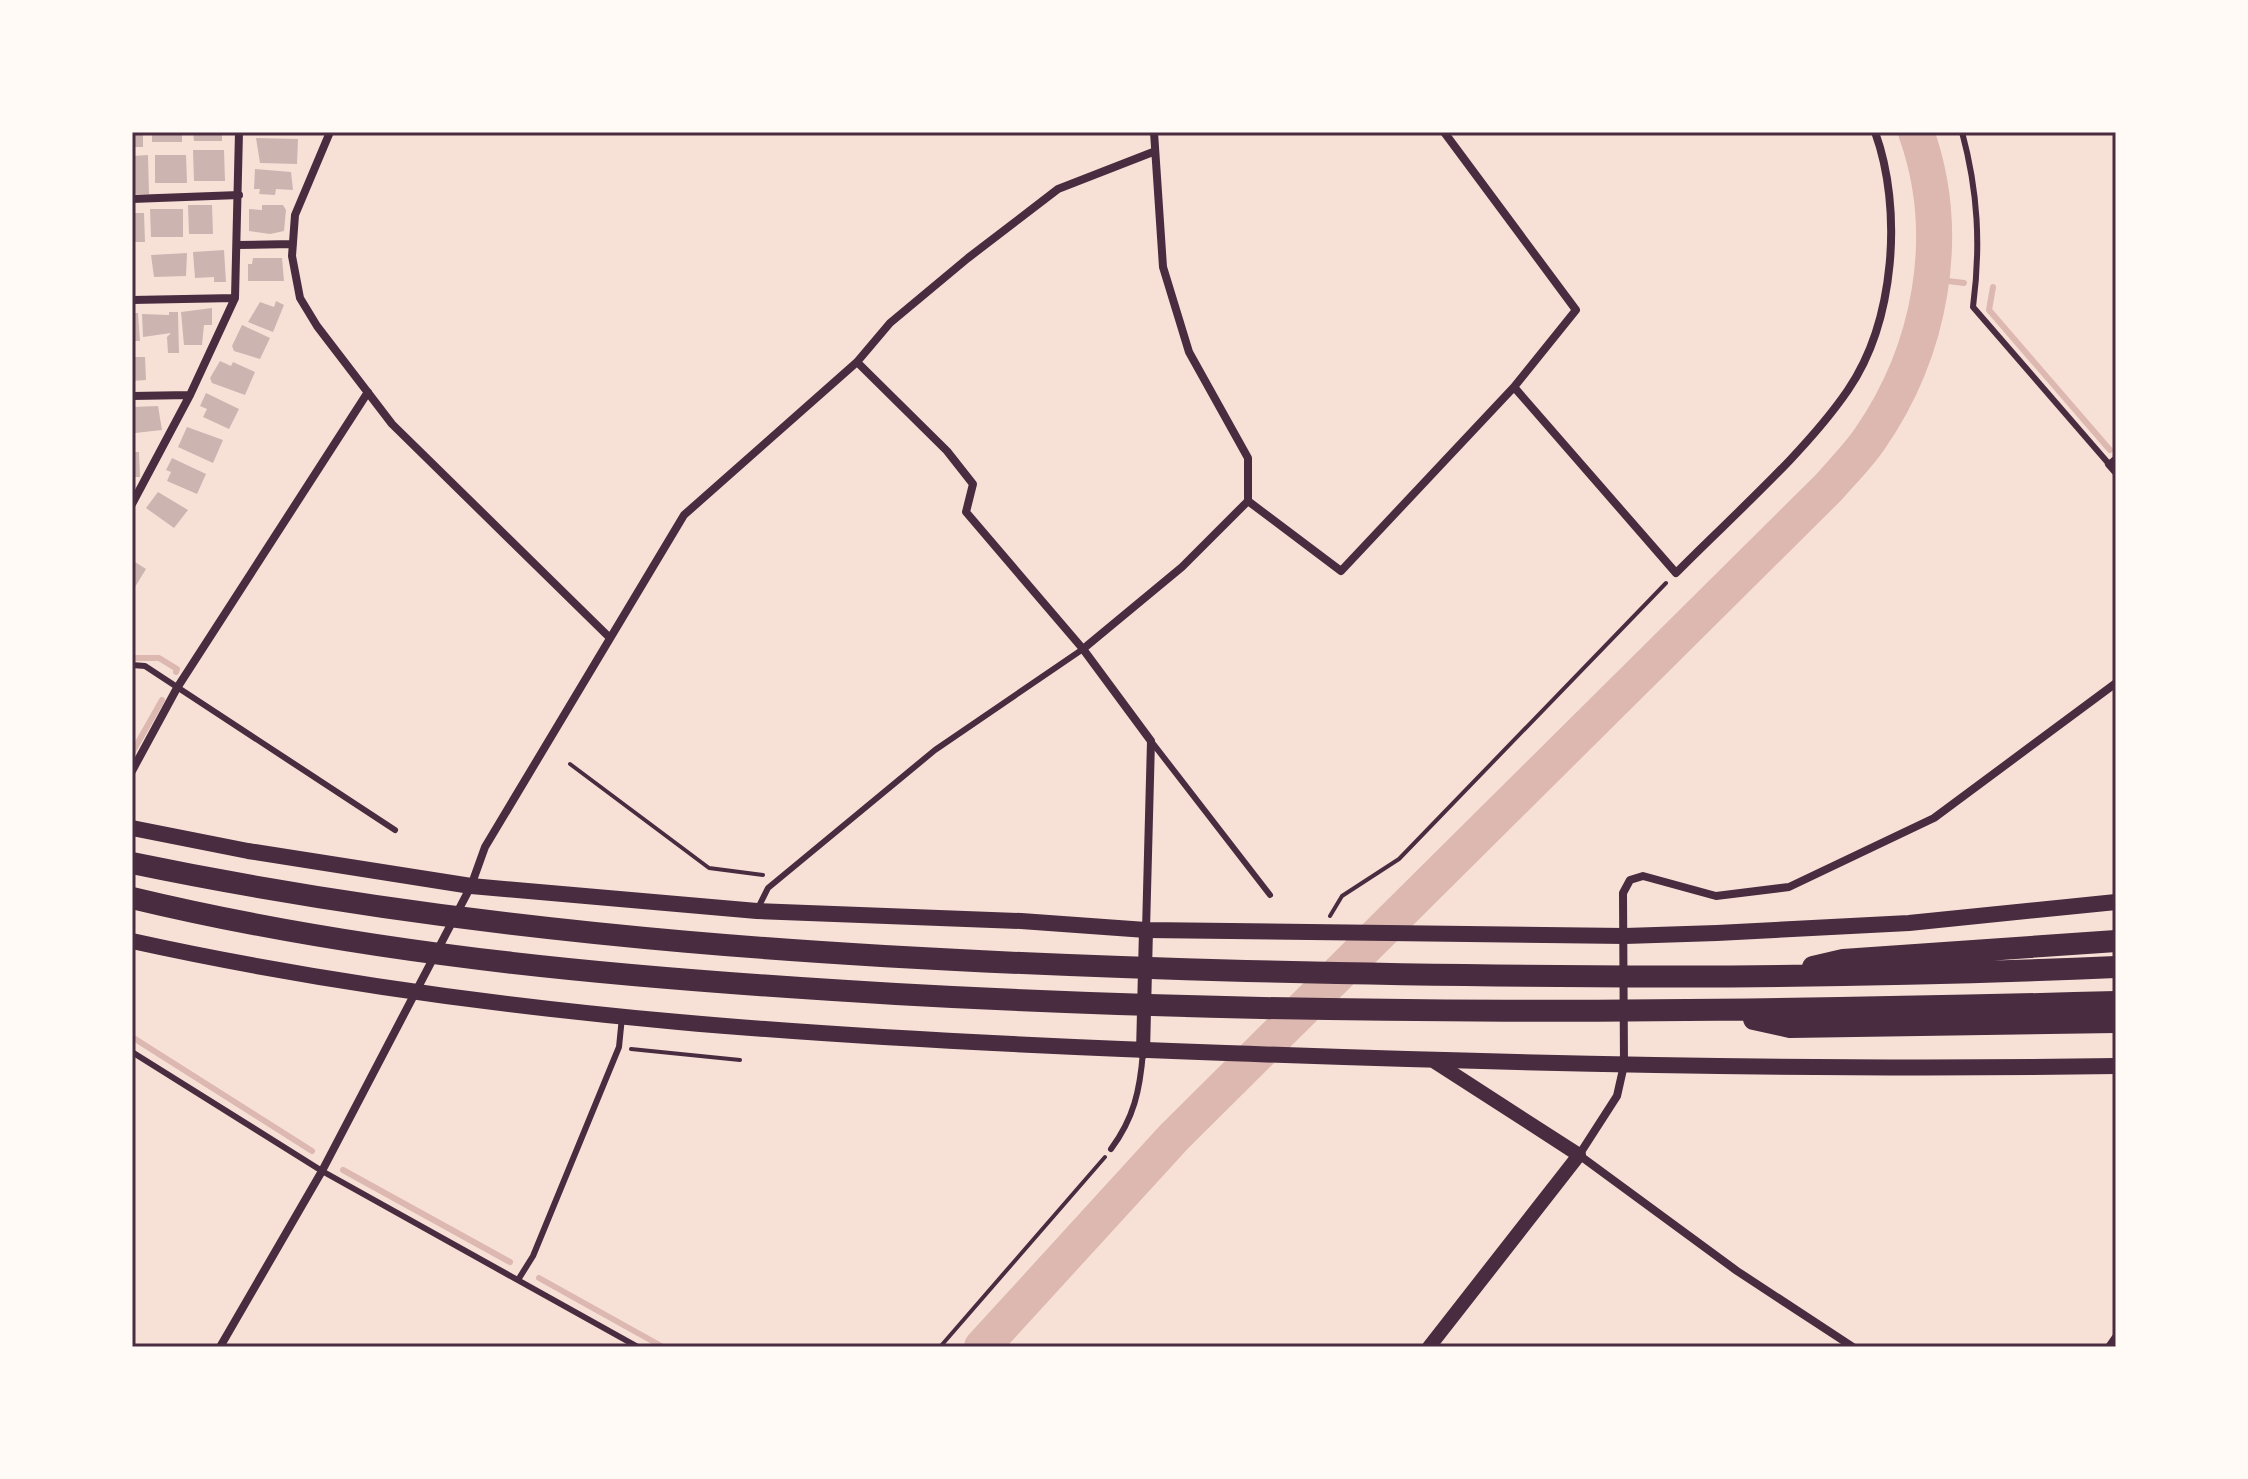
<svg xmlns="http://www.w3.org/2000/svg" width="2248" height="1479" font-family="Helvetica,sans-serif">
<rect width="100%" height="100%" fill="#f7e1d7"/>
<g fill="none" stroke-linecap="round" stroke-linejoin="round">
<path stroke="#dcb8b0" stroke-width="6" d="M1932 279 1964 283
M1993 287 1989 310 2110 450
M132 658H159L177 669 176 672
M132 753 162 700
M132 1037 312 1151
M343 1170 510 1262
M539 1278 663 1347"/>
<path stroke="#dcb8b0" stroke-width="36" d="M982 1347 1174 1137 1829 487C1842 472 1857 457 1869 440 1931 351 1953 235 1916 132"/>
</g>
<path fill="#ccb4b1" d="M132 132H143V147H132Z
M152 132H182V142H152Z
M193 132H222V141H194Z
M256 138 298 139 297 164 260 163Z
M193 150H224L225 181H194Z
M148 155 149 194H132V156Z
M155 155H186L187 183H155Z
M255 169 291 172 293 190 276 189 275 195 259 194 260 189H254Z
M188 205H212L213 234H189Z
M262 205H283L286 210 284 231 270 234 249 231V209L262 210Z
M150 209H183V237H151Z
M132 213H144L145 242H132Z
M224 250 226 282H214V277L195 278 193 252Z
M187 253 186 276 154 277 151 255Z
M253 258H282L284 281H248V264H252Z
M276 301 284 305 273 332 248 322 260 302 274 307Z
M212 308V325H204L202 345H184L181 312Z
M169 312H178L179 353H168L167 337 171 333 143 337 142 314 169 315Z
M132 313H138L140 341H132Z
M242 325 270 338 260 359 234 351 232 346Z
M132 357H145L146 380 132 381Z
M220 361 231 366 233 362 255 372 245 395 212 383 210 378Z
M206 393 239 409 229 429 203 417 207 409 200 406Z
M158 406 162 430 135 433 133 407Z
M187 427 223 440 213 463 178 447Z
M132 452H139L140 477H132Z
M172 458 206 474 197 494 167 481 171 472 166 470Z
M158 492 188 510 174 528 146 508Z
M132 560 146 569 135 587 132 585Z"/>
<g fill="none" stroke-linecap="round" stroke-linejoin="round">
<path stroke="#4a2c40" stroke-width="4" d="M570 764 709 868 763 875
M1330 916 1342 896 1399 859 1666 583
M631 1049 740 1060
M940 1347 1105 1157"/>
<path stroke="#4a2c40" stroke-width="6" d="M1962 132C1978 191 1981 246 1973 307L2109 464 2116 458
M132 665 145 666 395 830
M1151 741 1270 895
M757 910 768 888 935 750 1083 649
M132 1052 322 1171 638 1347
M1111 1149C1134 1118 1140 1090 1143 1052
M518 1280 533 1256 619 1047 622 1017"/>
<path stroke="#4a2c40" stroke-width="8" d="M330 132 295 215 292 256 300 298 317 326 392 424 609 637
M132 199 239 195
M237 245 293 244
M132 300 235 298
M857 362 947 451 973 484 966 512 1083 649 1151 741 1146 930
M1514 387 1676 573C1730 518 1805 453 1848 390 1895 321 1903 209 1875 132
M132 396 190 395
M2109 464 2116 472
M1248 501 1341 571 1514 387 1576 310 1444 132
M132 504 190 395 235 298 239 132
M1083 649 1182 567 1248 501V458L1189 352 1163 267 1154 132
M132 771 177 688 368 392
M220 1347 322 1171 471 886 485 847 684 515 857 362 890 323 968 258 1058 189 1153 152
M1853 1347 1737 1271 1579 1155 1617 1096 1624 1065 1623 893 1630 880 1643 876 1716 896 1789 887 1934 818 2116 683
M2109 1347 2116 1337"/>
<path stroke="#4a2c40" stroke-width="14" d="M1143 1052 1146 930
M1429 1347 1579 1155 1435 1062"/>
<path stroke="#4a2c40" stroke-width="16" d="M132 828 248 851 471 886 757 911 1021 921 1146 930 1625 936 1717 933 1909 923 2116 902
M132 941C491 1020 859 1040 1226 1053 1522 1064 1819 1071 2116 1066"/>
<path stroke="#4a2c40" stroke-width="22" d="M132 863C498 939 873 961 1246 971 1536 978 1826 980 2116 967
M132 898C382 958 640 979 896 994 1302 1017 1709 1013 2116 1002
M1813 967 1843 960 2116 941
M1754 1019 1790 1027 2116 1022"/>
</g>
<rect width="2248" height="1479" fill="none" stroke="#fffaf5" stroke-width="268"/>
<rect x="134" y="134" width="1980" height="1211" fill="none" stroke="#4a2c40" stroke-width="3"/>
</svg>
